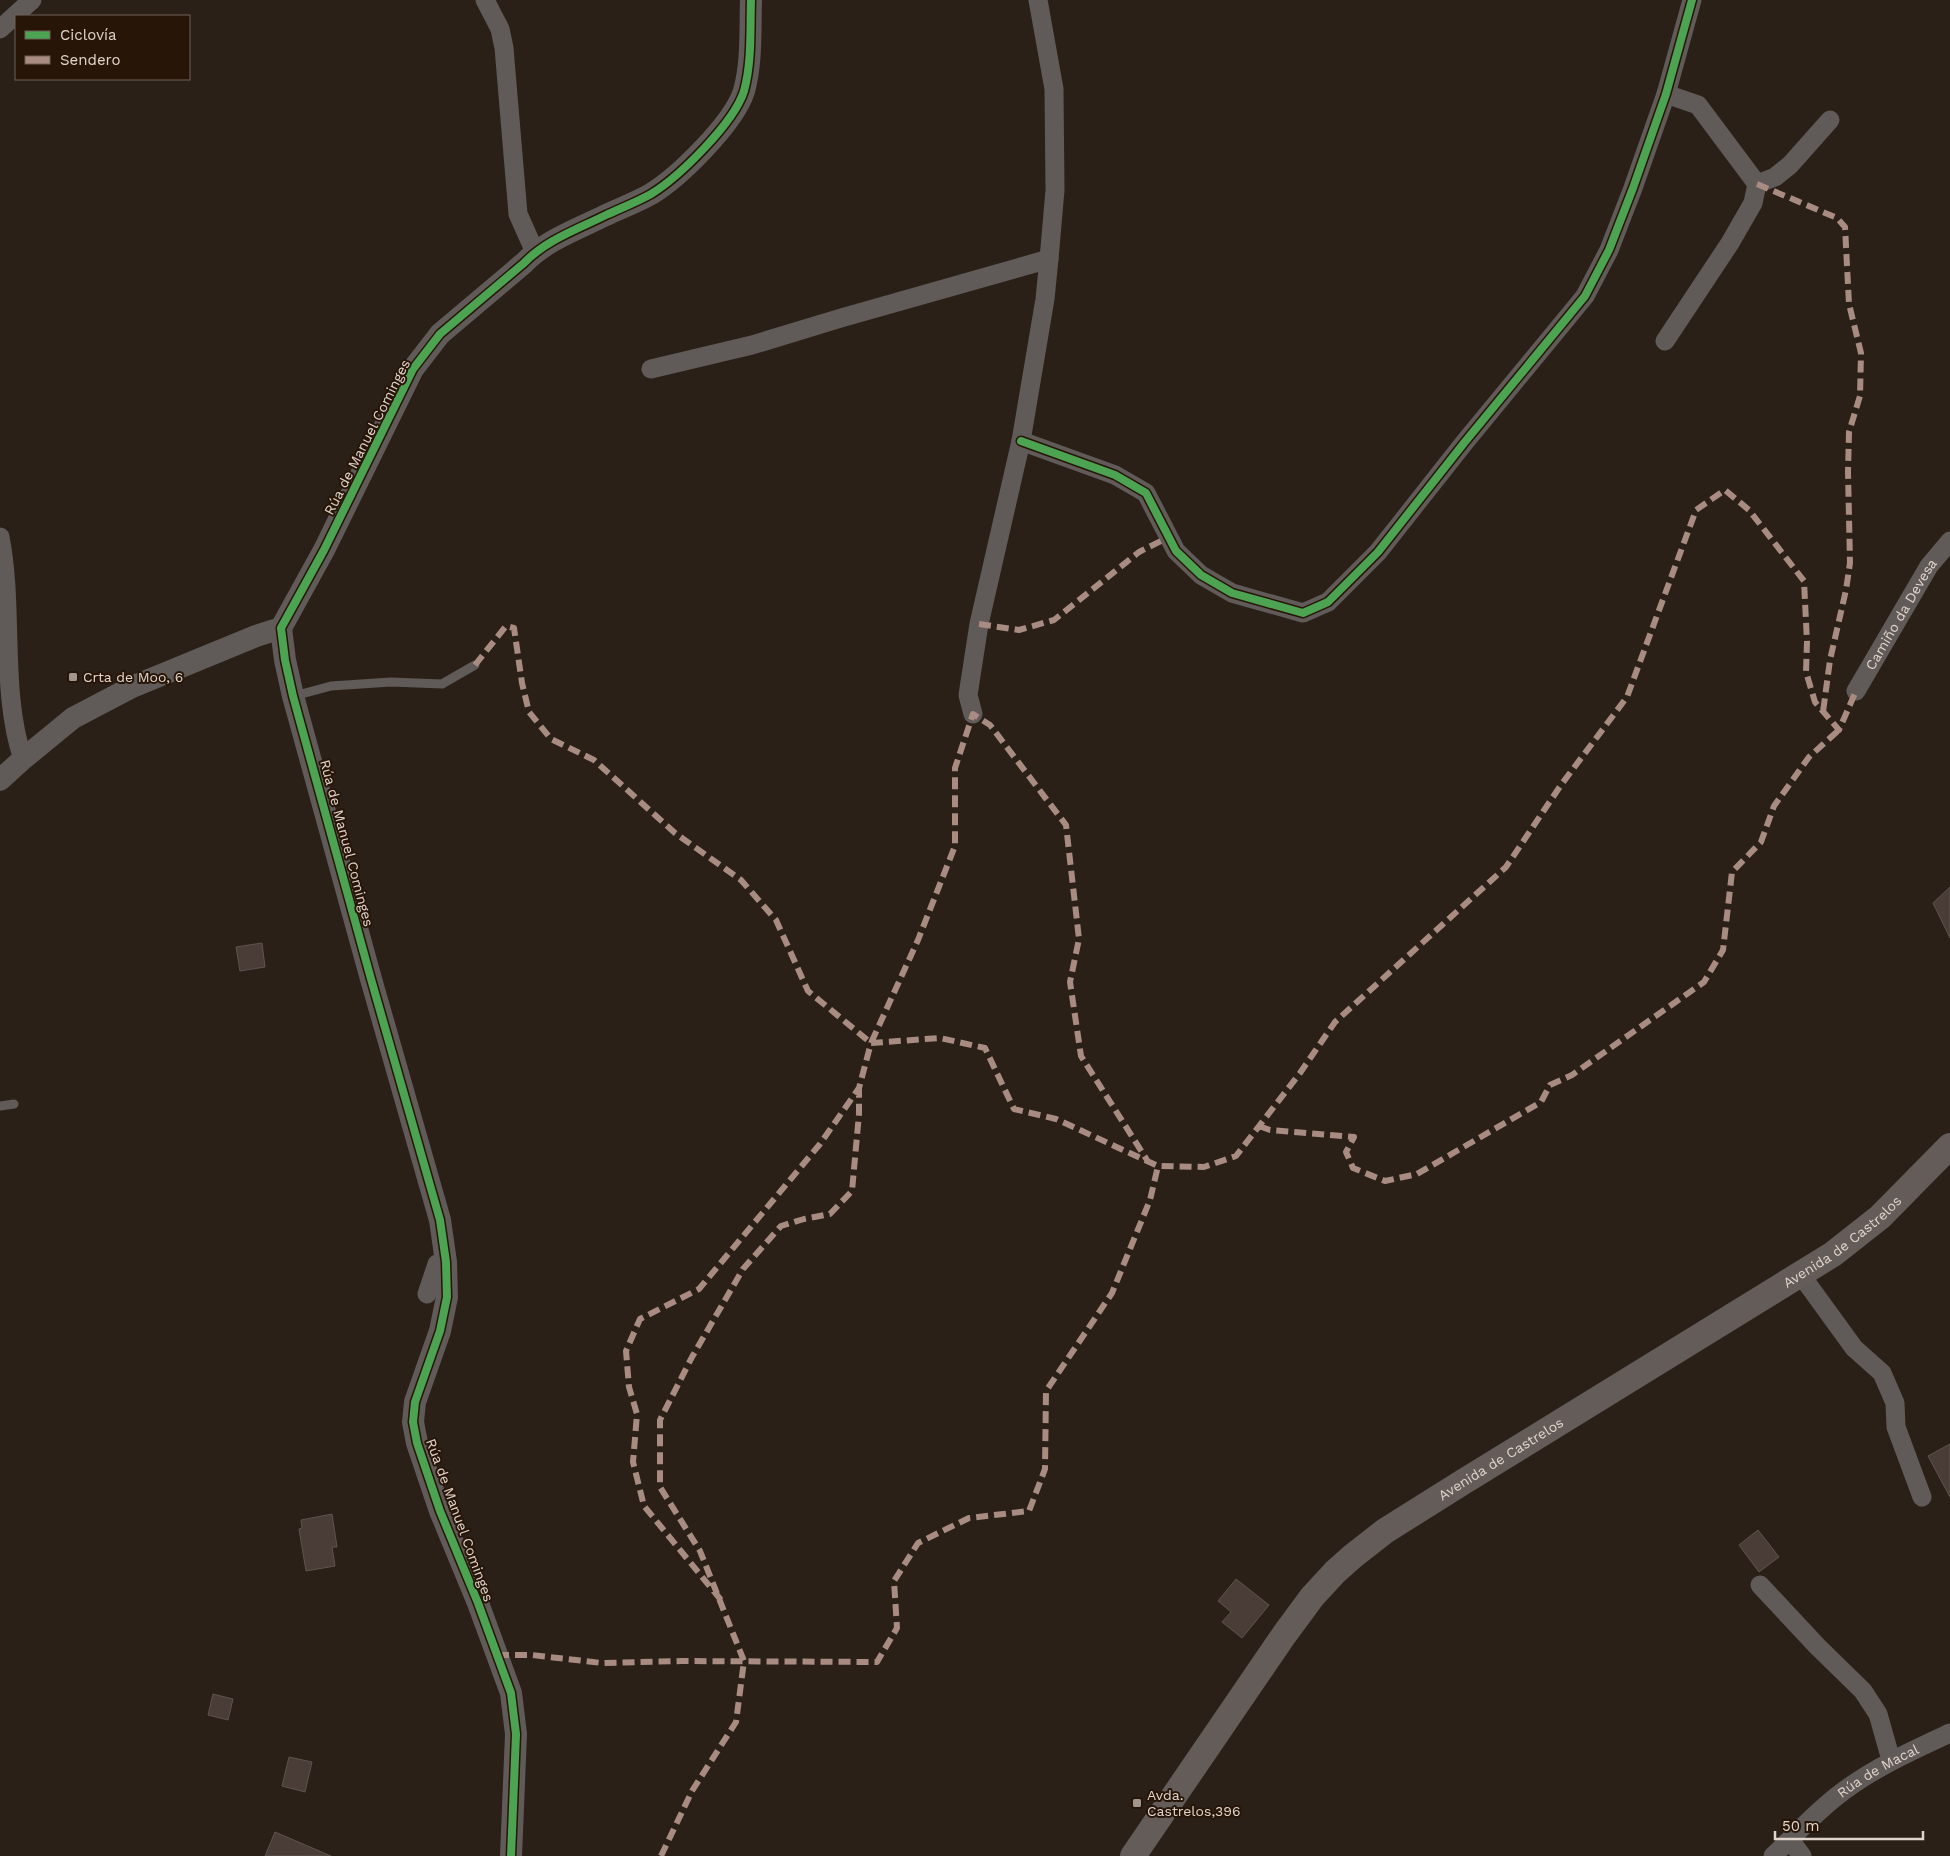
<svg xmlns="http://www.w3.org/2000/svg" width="1950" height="1856" font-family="'Work Sans',sans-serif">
<rect width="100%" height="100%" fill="#2a2018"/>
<path fill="#4a3c36" stroke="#5e544f" d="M1950 887V938L1933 903Z
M262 943 265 967 240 971 236 947Z
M1950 1444V1497L1928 1456Z
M332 1514 337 1547H332L335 1566 306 1571 299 1529 302 1528 301 1520Z
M1758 1530 1779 1557 1759 1572 1739 1545Z
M1236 1579 1269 1605 1242 1638 1222 1622 1231 1612 1218 1601Z
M213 1694 233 1699 228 1720 208 1715Z
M289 1757 312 1762 305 1792 282 1786Z
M275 1832 331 1856H265Z"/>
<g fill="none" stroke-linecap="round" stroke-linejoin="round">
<path stroke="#605a58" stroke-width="9" d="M294 696 331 686 391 682 442 684 475 665
M0 1106 14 1104"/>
<g stroke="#605a58" stroke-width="19">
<path d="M485 0 500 29 504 48 518 214 535 252"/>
<path d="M0 29 32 0"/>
<path d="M1757 184 1775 177 1790 165 1830 120"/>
<path d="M1665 341 1730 243 1753 203 1757 184 1698 105 1666 94"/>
<path d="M651 369 752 345 841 318 1049 259"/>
<path d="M1021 441 1115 475 1146 493 1176 551 1201 575 1232 593 1303 613 1328 602 1378 552 1464 443 1585 296 1609 250 1633 188 1666 94 1692 0"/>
<path d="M0 537C14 608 0 693 23 759"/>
<path id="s1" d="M1856 691 1929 566 1950 541"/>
<path d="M973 714 968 695 979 624 1021 441 1045 299 1049 259 1055 190 1054 89 1038 0"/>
<path d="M1801 1275 1854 1348 1882 1373 1895 1403 1896 1427 1922 1497"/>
<path d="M427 1294 437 1264 446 1262"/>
<path d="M1760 1585 1817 1646 1863 1691 1878 1714 1891 1760"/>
<path d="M1790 1840 1802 1856"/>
<path id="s2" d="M1773 1856C1794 1836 1814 1814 1837 1796 1871 1769 1911 1751 1950 1733"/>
</g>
<path stroke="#605a58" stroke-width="22" d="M0 780 23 759 73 718 132 687 256 636 281 628
M511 1856 516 1734 511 1693 478 1603 440 1511 417 1443 413 1422 415 1402 440 1331 447 1297 446 1262 440 1220 371 979 293 696 285 660 281 628 324 550 413 369 440 334 524 263C546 240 578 229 606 215 621 208 637 202 651 194 679 177 734 123 744 91 752 62 750 30 751 0"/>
<path stroke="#635c59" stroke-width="26" id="s3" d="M1133 1856 1284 1635 1312 1597 1335 1572 1353 1556 1385 1531 1463 1482 1833 1254 1880 1217 1950 1146"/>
<path stroke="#a88b81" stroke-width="6" stroke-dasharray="12 6" stroke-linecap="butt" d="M1757 184 1837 218 1845 227 1849 304 1861 353 1860 396 1849 432 1848 472 1850 563 1846 590 1830 660 1823 712
M979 624 1019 630 1054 620 1139 552 1169 537
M475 665 506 626 514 628 522 683 529 712 551 739 594 760 675 833 741 880 776 920 808 991 871 1043 918 940 955 846V768L973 714 990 725 1066 825 1079 939 1070 982 1081 1056 1147 1160
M1259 1126 1270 1130 1354 1137 1346 1152 1353 1168 1385 1181 1417 1174 1541 1102 1550 1085 1572 1075 1704 982 1723 950 1732 872 1761 842 1774 806 1809 757 1839 730
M721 1600 644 1506 633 1462 637 1414 629 1387 626 1351 640 1319 699 1289 820 1144 859 1088 871 1043 940 1038 985 1048 1014 1109 1056 1119 1158 1166 1204 1167 1236 1156 1300 1073 1335 1022 1506 867 1561 785 1627 697 1696 510 1725 490 1749 510 1804 581 1807 642 1806 672 1815 702 1839 730 1856 691
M497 1655H532L602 1663 682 1661 877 1662 897 1628 894 1581 918 1543 969 1518 1029 1511 1045 1469 1046 1391 1112 1293 1150 1200 1158 1166
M661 1856 692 1791 736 1722 744 1661 700 1551 660 1487V1420L692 1357 743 1269 781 1226 804 1219 830 1214 852 1191 859 1114V1088"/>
<defs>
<path id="cycleway" d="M1021 441 1115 475 1146 493 1176 551 1201 575 1232 593 1303 613 1328 602 1378 552 1464 443 1585 296 1609 250 1633 188 1666 94 1692 0
M511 1856 516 1734 511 1693 478 1603 440 1511 417 1443 413 1422 415 1402 440 1331 447 1297 446 1262 440 1220 371 979 293 696 285 660 281 628 324 550 413 369 440 334 524 263C546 240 578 229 606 215 621 208 637 202 651 194 679 177 734 123 744 91 752 62 750 30 751 0"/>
</defs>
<use href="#cycleway" stroke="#271508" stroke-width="11"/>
<use href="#cycleway" stroke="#4ca352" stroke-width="8"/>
</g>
<g fill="#a1958c" stroke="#271508" stroke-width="2">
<rect x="68" y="672" width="10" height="10" rx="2.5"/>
<rect x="1132" y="1798" width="10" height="10" rx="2.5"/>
</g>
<g text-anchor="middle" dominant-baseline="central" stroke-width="4" stroke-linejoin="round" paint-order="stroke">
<g font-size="14" fill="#e1d4cb" stroke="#271508">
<text transform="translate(367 437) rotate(-63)">Rúa de Manuel Cominges</text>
<text stroke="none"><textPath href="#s1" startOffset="89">Camiño da Devesa</textPath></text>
<text transform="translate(347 843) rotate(75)">Rúa de Manuel Cominges</text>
<text stroke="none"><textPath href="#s3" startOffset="955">Avenida de Castrelos</textPath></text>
<text stroke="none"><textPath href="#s3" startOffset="550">Avenida de Castrelos</textPath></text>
<text transform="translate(460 1520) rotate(70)">Rúa de Manuel Cominges</text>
<text stroke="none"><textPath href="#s2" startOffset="136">Rúa de Macal</textPath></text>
</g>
<g font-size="14" fill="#e1d4cb" stroke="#271508" text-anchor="start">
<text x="83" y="677">Crta de Moo, 6</text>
<text x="1147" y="1795">Avda.<tspan x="1147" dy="16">Castrelos,396</tspan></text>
</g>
</g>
<rect x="15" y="15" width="175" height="65" fill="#271508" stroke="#716156"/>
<rect x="25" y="31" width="25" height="8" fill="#4ca352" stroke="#716156"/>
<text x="60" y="40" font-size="15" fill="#e1d4cb">Ciclovía</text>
<rect x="25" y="56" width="25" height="8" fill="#a88b81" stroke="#716156"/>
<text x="60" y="65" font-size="15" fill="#e1d4cb">Sendero</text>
<path d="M1775 1831v8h148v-8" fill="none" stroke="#e1d4cb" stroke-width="2.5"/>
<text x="1782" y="1831" font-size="15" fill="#e1d4cb" stroke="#271508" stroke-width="4" paint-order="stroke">50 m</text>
</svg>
